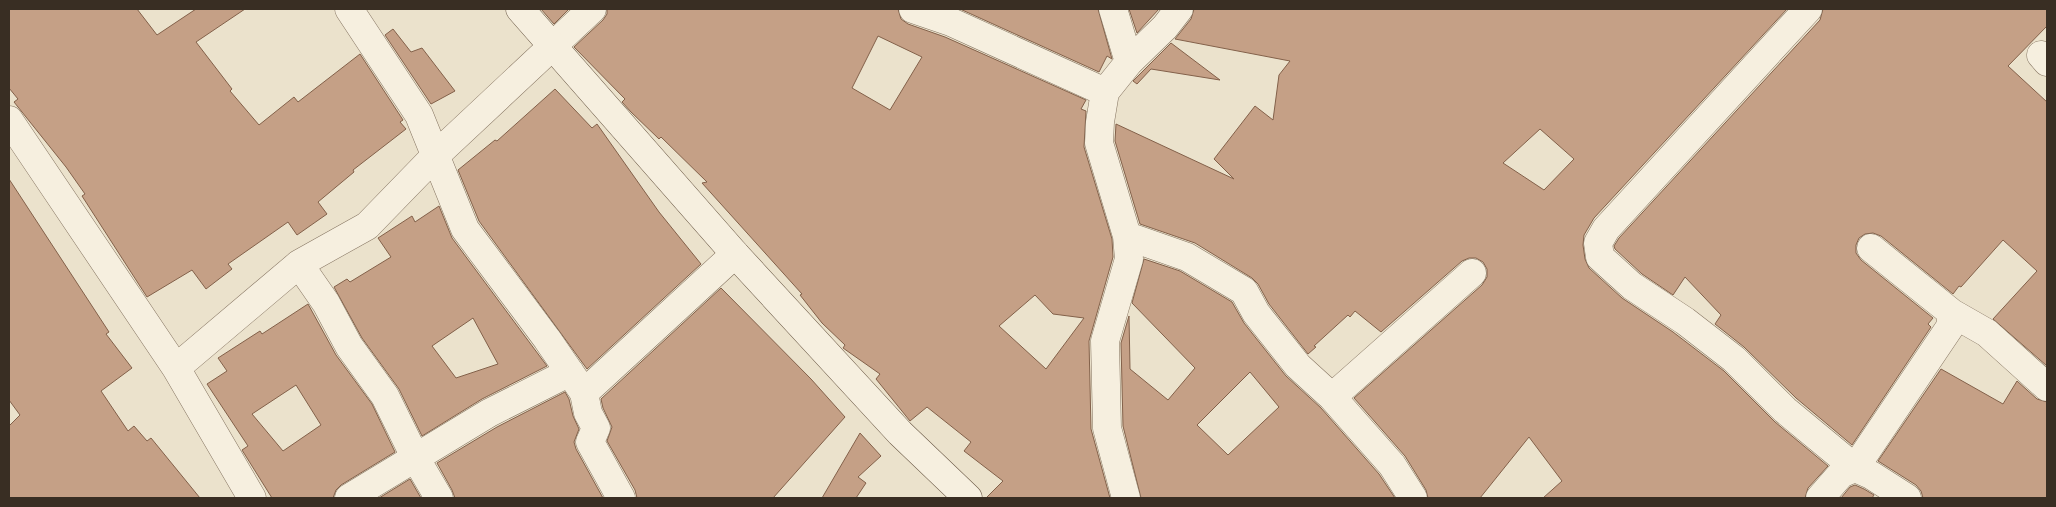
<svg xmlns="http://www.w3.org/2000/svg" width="2056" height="507" font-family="'Roboto Serif',serif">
<rect width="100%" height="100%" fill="#ebe2cc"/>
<path fill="#c5a086" stroke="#83614a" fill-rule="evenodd" d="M9 9H137L157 35 196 9H245L196 42 232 89 230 91 259 125 294 97 298 102 360 54 403 120 400 122 406 129 353 170 354 172 318 202 327 214 297 235 288 222 228 264 232 269 206 289 192 270 147 297 82 196 85 194 66 167 14 102 18 99 9 88Z
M541 9H569L554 24Z
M607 9H898L901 19 908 24 945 37 1086 100 1081 109 1086 111 1084 147 1112 239 1113 257 1089 341 1091 429 1110 498H986L1003 481 964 451 971 442 927 407 910 421 876 379 880 374 843 348 845 345 822 323 800 295 802 294 702 183 707 182 661 137 659 139 631 112 622 102 625 99 574 47 603 20 607 14ZM878 36 922 57 890 110 852 88ZM1035 295 1053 314 1084 318 1046 369 999 326Z
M960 9H1098L1112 59 1107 56 1099 72Z
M1129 9H1159L1137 33Z
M1194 9H1787L1594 218 1584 235 1583 245 1585 259 1589 268 1622 298 1673 332 1724 371 1775 422 1828 466 1808 488 1805 498H1543L1562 481 1529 437 1480 498H1428L1426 490 1405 456 1354 398 1482 285 1487 277V269L1483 262 1476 258H1469L1462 261 1381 332 1355 311 1350 317 1348 315 1314 346 1316 347 1308 354 1269 304 1258 284 1252 278 1195 243 1140 224 1115 141 1116 124 1234 179 1214 159 1255 106 1273 120 1279 75 1290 61 1175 39 1191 19ZM1540 129 1574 159 1544 190 1503 163Z
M1823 9H2047V26L2008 66 2047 102V366L1993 319 2037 271 2003 240 1961 287 1959 286 1953 294 1881 236 1873 233 1865 234 1859 238 1856 245V253L1861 260 1933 318 1928 324 1931 327 1852 445 1796 398 1744 347 1715 324 1721 315 1685 277 1673 295 1642 274 1615 249 1614 246 1619 238 1820 20Z
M393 29 411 52 422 48 455 91 431 104 385 35Z
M1171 43 1220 80 1151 69 1137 84 1133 81Z
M555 89 592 128 597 124 659 212 701 264 587 369 479 221 458 170 495 140 497 141Z
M9 179 109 332 106 334 132 368 101 391 128 431 134 426 147 441 151 438 200 498H9V426L20 415 9 400Z
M439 206 452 238 547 366 482 399 422 436 399 389 362 338 334 287 347 279 350 282 391 257 378 238 412 216 415 222ZM473 318 498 364 456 378 432 346Z
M1144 259 1180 271 1232 302 1244 323 1286 376 1321 408 1379 474 1395 498H1141L1123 426 1121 343 1129 316 1130 369 1168 400 1195 368 1132 303ZM1250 372 1279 407 1228 455 1197 425Z
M721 288 811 379 845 417 773 498H637L635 490 607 441 612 427 603 408 601 399Z
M308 304 336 355 372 404 395 452 341 485 336 490 333 498H272L242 450 248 446 207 384 227 371 218 358 260 331 262 334ZM296 385 321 425 283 451 252 414Z
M1941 369 2003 404 2017 381 2037 399 2047 402V498H1923L1921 491 1916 485 1878 461Z
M565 392 569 399 573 416 579 429 574 442 576 449 603 498H455L452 490 437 463 497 427Z
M860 433 881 456 858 477 866 483 856 498H822Z
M410 479 421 498H379Z
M1855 485 1864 489 1874 495 1872 498H1841L1850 487Z"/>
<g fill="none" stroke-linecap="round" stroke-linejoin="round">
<defs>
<path id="street" d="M349 9 419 115 465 229 547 339 584 393 588 413 596 428 590 442 621 498
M913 9 951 22 1105 92
M1113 9 1129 62
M1808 9 1606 229 1598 243 1600 257 1632 286 1685 321 1734 359 1785 410 1855 468 1871 475 1907 498
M2041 55 2047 62
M9 120 176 368 252 498
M1127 236 1187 257 1244 291 1256 313 1298 366 1332 397 1392 465 1413 498
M1871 248 1952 313 1987 333 2047 387
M299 264 326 303 349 346 385 396 415 457 439 498
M176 368 299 264 367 226 435 156 592 9
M584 393 735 254
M1332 397 1472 273
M349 498 489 413 570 372
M1126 498 1107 428 1105 341 1129 259 1127 236 1099 143 1100 122 1105 92 1129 62 1165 27 1179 9
M1820 498 1841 474 1855 468 1950 327 1952 313"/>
<path id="secondary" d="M520 9 735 254 900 433 968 498"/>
</defs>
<use href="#street" stroke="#867562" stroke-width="29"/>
<use href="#secondary" stroke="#695744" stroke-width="29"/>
<use href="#street" stroke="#f6efdf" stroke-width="28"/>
<use href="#secondary" stroke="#f6efdf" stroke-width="28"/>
</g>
<rect width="2056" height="507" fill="none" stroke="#392e23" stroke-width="20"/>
</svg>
